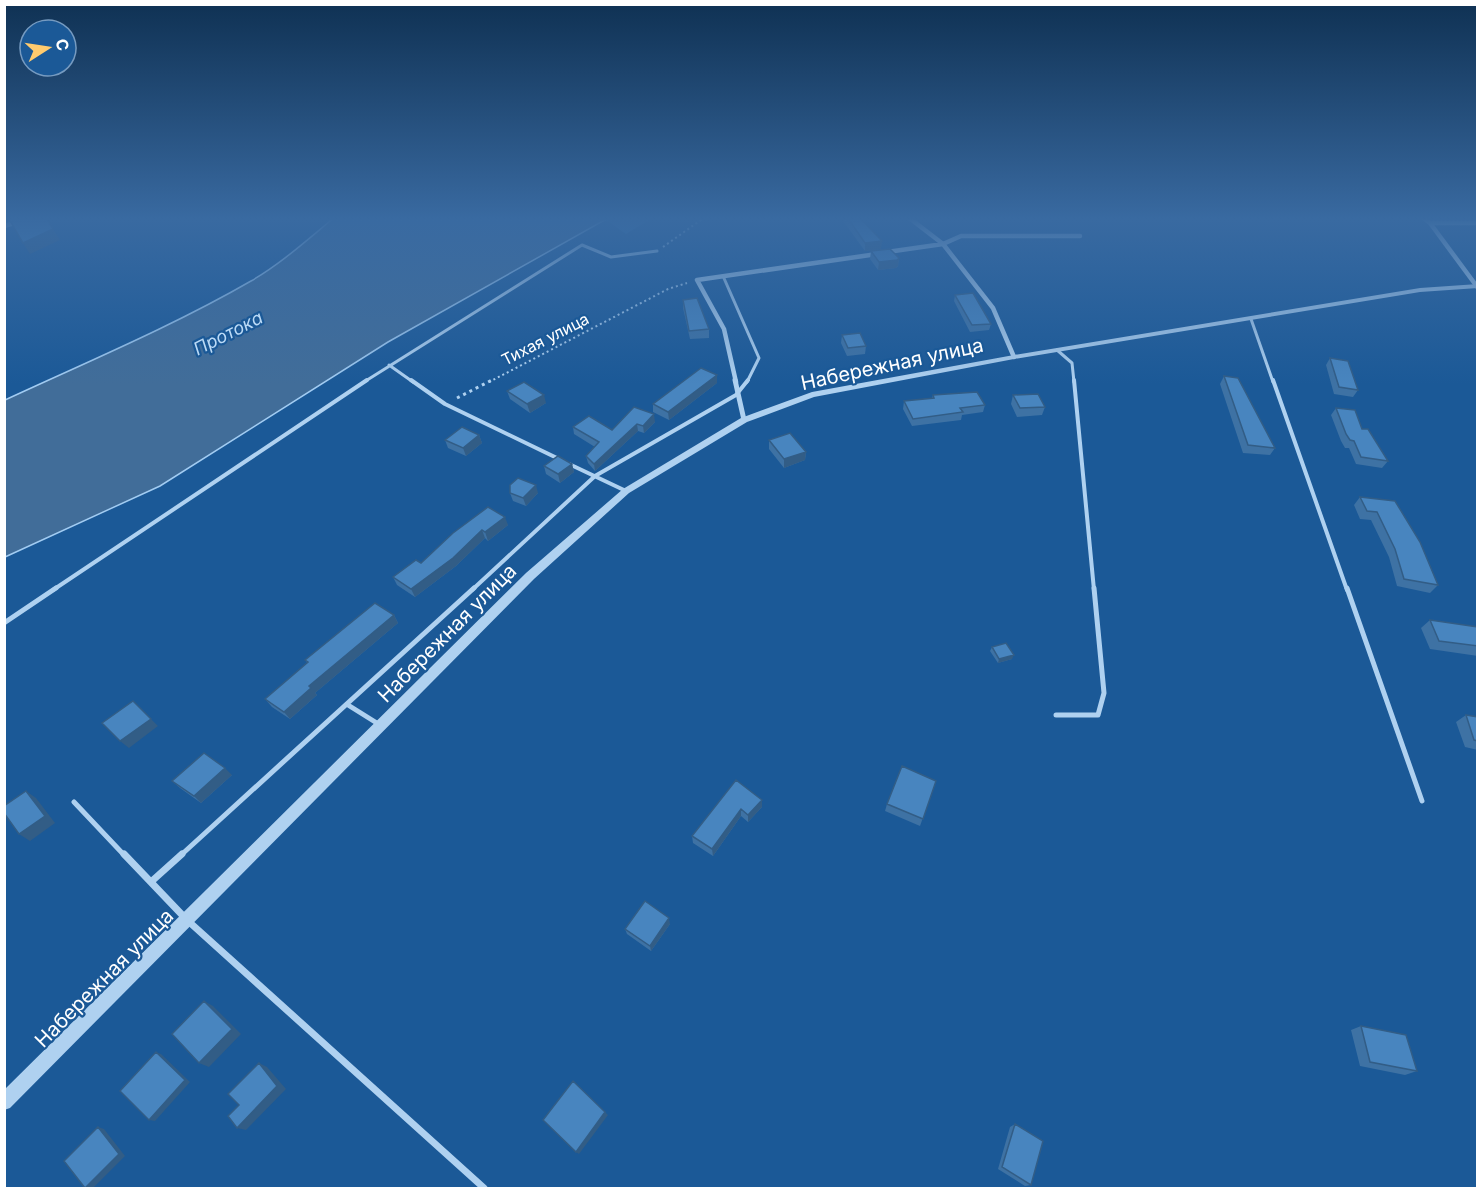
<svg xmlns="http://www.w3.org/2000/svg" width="1482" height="1193" font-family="Inter,sans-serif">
<rect width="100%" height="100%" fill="#1b5997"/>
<path fill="#2f74b4" d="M610 217H654L626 234 606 220Z"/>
<path fill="#416d99" stroke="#a2ccf2" stroke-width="1.5" d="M335 217H610L388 342 160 486 5 557V400C87 362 173 326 251 281 282 263 308 239 335 217Z"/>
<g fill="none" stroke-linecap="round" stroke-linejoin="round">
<path stroke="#afd1f0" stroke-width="2" stroke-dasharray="2 3" stroke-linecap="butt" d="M663 247 705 217
M489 382 668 289 687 283"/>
<path stroke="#afd1f0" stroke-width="3" stroke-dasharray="3 4" stroke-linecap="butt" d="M457 398 492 380"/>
<path stroke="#afd1f0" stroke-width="3" d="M723 276 759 358 747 382
M1251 319 1273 382
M1057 350 1072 363 1074 382
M389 365 413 382
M364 382 582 245 611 257 657 251"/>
<path stroke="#afd1f0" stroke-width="4" d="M411 380 445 404 559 459
M1074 380 1094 590
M1273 380 1347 590
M569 464 626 491
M53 590 367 380
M472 590 595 476 736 395 748 380"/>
<path stroke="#afd1f0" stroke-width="5" d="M1347 588 1422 801
M4 623 56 588
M348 705 380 725
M1056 715H1098L1104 693 1094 588
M74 802 125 856
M180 856 474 588"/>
<path stroke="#afd1f0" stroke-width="7" d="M124 854 187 920 484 1188
M152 881 182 854"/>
<path stroke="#afd1f0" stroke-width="4.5" d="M908 217 943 244 993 308 1014 357
M1422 217 1430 223 1478 288
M1430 223H1478
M4 226 18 222
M887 252 943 244 961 236H1080
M736 382 724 329 697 280 877 254"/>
<path stroke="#afd1f0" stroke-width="5" d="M735 380 744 420"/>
<path fill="#afd1f0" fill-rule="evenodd" d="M1478 284V288L1420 292 1014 359 814 397 747 422 629 493 534 579 10 1108 4 1110V1090L526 573 623 489 741 418 812 392 1014 355 1420 288Z"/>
</g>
<path fill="#3e72a4" d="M843 217H859L881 249 865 251 843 221Z
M871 251 899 258 898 266 896 268 878 270 870 259Z
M955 295 991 324 989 330 970 332 954 301Z
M683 300 709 329V338L690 339 683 308Z
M842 335 866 346 865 354 847 356 841 343Z
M1330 358 1358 390 1353 397 1334 394 1326 365Z
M1224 376 1275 448 1270 455 1243 453 1220 384Z
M717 383 669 420 653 412V404Z
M507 391 546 403 530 413 510 399Z
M933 395 985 405 983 412 962 415 961 420 912 426 903 409 904 401 932 398Z
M1013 395 1045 407 1042 415 1017 417 1011 404Z
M634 407 655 422 644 433 638 431 595 471 588 463 586 456 595 447 574 434 573 427 612 430Z
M1336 408 1362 429 1388 461 1382 468 1356 464 1349 448H1345L1341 441 1331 415Z
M479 435 482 443 466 456 448 448 445 440Z
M769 440 806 452 805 460 784 468 769 449Z
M572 464 574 472 560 483 546 474 544 466Z
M510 493H538L526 506 513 501Z
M1360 497 1395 501 1438 585 1430 593 1397 586 1389 557 1371 520 1360 519 1354 505Z
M488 507 508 525 488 541 485 538 456 566 415 597 397 585 393 577 421 563Z
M394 615 398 623 315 693 317 695 290 719 272 707 265 699 307 663 305 660Z
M1430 620 1478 627V656L1430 649 1421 628Z
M992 647 1012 659 998 663 990 651Z
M1466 715 1478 717V750L1465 747 1456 722Z
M232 775 201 803 180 788 172 781Z
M736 780 762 807 748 822 741 816 713 856 693 843 692 836Z
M936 781 920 826 885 811 887 804Z
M670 924 651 951 627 934 625 929Z
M1361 1026 1417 1071 1405 1075 1360 1066 1351 1030Z
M1015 1124 1031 1185 1025 1186 998 1169 1010 1127Z"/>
<path fill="#325d86" d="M53 229 60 240 30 254 23 243Z
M882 241 881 249 865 251V243Z
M899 258 898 266 896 268 878 270 879 262Z
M717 375V383L669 420 668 412Z
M544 395 546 403 530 413 527 404Z
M654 414 655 422 644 433 643 426Z
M637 424 638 431 595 471 594 464Z
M479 435 482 443 466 456 463 448Z
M806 452 805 460 784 468V459Z
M572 464 574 472 560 483 558 474Z
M536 485 538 493 526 506 523 498Z
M505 517 508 525 488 541 485 532Z
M482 530 485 538 456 566 415 597 411 589Z
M394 615 398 623 315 693 317 695 290 719 284 712 309 686Z
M1014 655 1012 659 998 663 999 659Z
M151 719 158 726 129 748 120 741Z
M225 768 232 775 201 803 194 796Z
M26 791 36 798 55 823 30 841 19 834Z
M762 800V807L748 822V815Z
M741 809V816L713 856 712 849Z
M669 918 670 924 651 951 650 946Z
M204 1001 213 1006 241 1034 209 1067 199 1063Z
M156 1052 161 1054 190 1082 155 1121 149 1120Z
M259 1063 267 1067 286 1089 246 1130 237 1128Z
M605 1112 608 1115 579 1154 576 1152Z
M98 1127 104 1129 125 1156 93 1188H86Z"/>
<path fill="#4885bf" stroke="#325d86" stroke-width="1.5" d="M18 217H46L53 229 23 243 9 219Z
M847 217H859L882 241 865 243Z
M890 249 899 258 897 260 879 262 871 251Z
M973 293 991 324 972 325 955 295Z
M697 298 709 329 689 331 683 300Z
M860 333 866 346 848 348 842 335Z
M1330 358 1348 361 1358 390 1339 387Z
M701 368 717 375 668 412 653 404Z
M1224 376 1238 378 1275 448 1248 445Z
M524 382 544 395 527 404 507 391Z
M977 392 985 405 960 408 963 412 913 419 904 401 934 398 933 395Z
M1038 394 1045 407 1020 408 1013 395Z
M634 407 654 414 643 426 637 424 594 464 586 456 599 442 573 427 589 416 612 430Z
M1336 408 1355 410 1362 429H1368L1388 461 1361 457 1354 441 1350 440 1346 434Z
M462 427 479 435 463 448 445 440Z
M790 433 806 452 784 459 769 440Z
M558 456 572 464 558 474 544 466Z
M518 478 536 485 523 498 510 493V485Z
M1360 497 1395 501 1420 542 1438 585 1404 579 1395 549 1377 512 1367 511Z
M488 507 505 517 485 532 482 530 453 558 411 589 393 577 416 560 421 563 453 533Z
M375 603 394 615 309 686 311 688 284 712 265 699 308 662 305 660Z
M1430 620 1478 627V646L1439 641Z
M1006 643 1014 655 999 659 992 647Z
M133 701 151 719 120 741 102 723Z
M1466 715 1478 717V741L1474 740Z
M204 753 225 768 194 796 172 781Z
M902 766 936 781 923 819 887 804Z
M736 780 762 800 748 815 741 809 712 849 692 836Z
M26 791 45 816 19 834 4 813V806Z
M645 901 669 918 650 946 625 929Z
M204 1001 232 1029 199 1063 172 1034Z
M1361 1026 1406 1035 1417 1071 1370 1062Z
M156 1052 185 1080 149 1120 120 1091Z
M259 1063 277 1086 237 1128 228 1116 239 1105 228 1094Z
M573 1081 605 1112 576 1152 543 1120Z
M1015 1124 1043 1141 1031 1185 1002 1167Z
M98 1127 119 1154 85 1188 64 1161Z"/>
<linearGradient id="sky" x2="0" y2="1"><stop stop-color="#0f3153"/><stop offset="0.57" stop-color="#396aa1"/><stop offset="1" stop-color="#396aa1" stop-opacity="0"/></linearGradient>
<rect width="1482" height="384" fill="url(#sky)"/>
<g text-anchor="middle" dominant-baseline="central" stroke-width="4.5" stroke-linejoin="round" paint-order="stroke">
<g font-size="16" fill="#fff" stroke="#1b5997">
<text transform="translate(545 339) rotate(-27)">Тихая улица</text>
</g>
<g font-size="18" font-style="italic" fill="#bbdaf6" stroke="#1b5997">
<text transform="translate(228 333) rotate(-27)">Протока</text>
</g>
<g font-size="20" fill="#fff" stroke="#1b5997">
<text transform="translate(892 364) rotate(-12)">Набережная улица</text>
<text transform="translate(447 633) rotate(-45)">Набережная улица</text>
<text transform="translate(104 978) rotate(-45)">Набережная улица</text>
</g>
</g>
<rect width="1482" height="1193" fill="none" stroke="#ffffff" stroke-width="12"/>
<g transform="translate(48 48) rotate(78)"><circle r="28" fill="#1b5997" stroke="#769bc1" stroke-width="1.5"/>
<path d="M0-4.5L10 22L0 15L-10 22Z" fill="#ffcb6e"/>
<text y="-9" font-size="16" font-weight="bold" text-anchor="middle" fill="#ffffff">С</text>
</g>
</svg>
